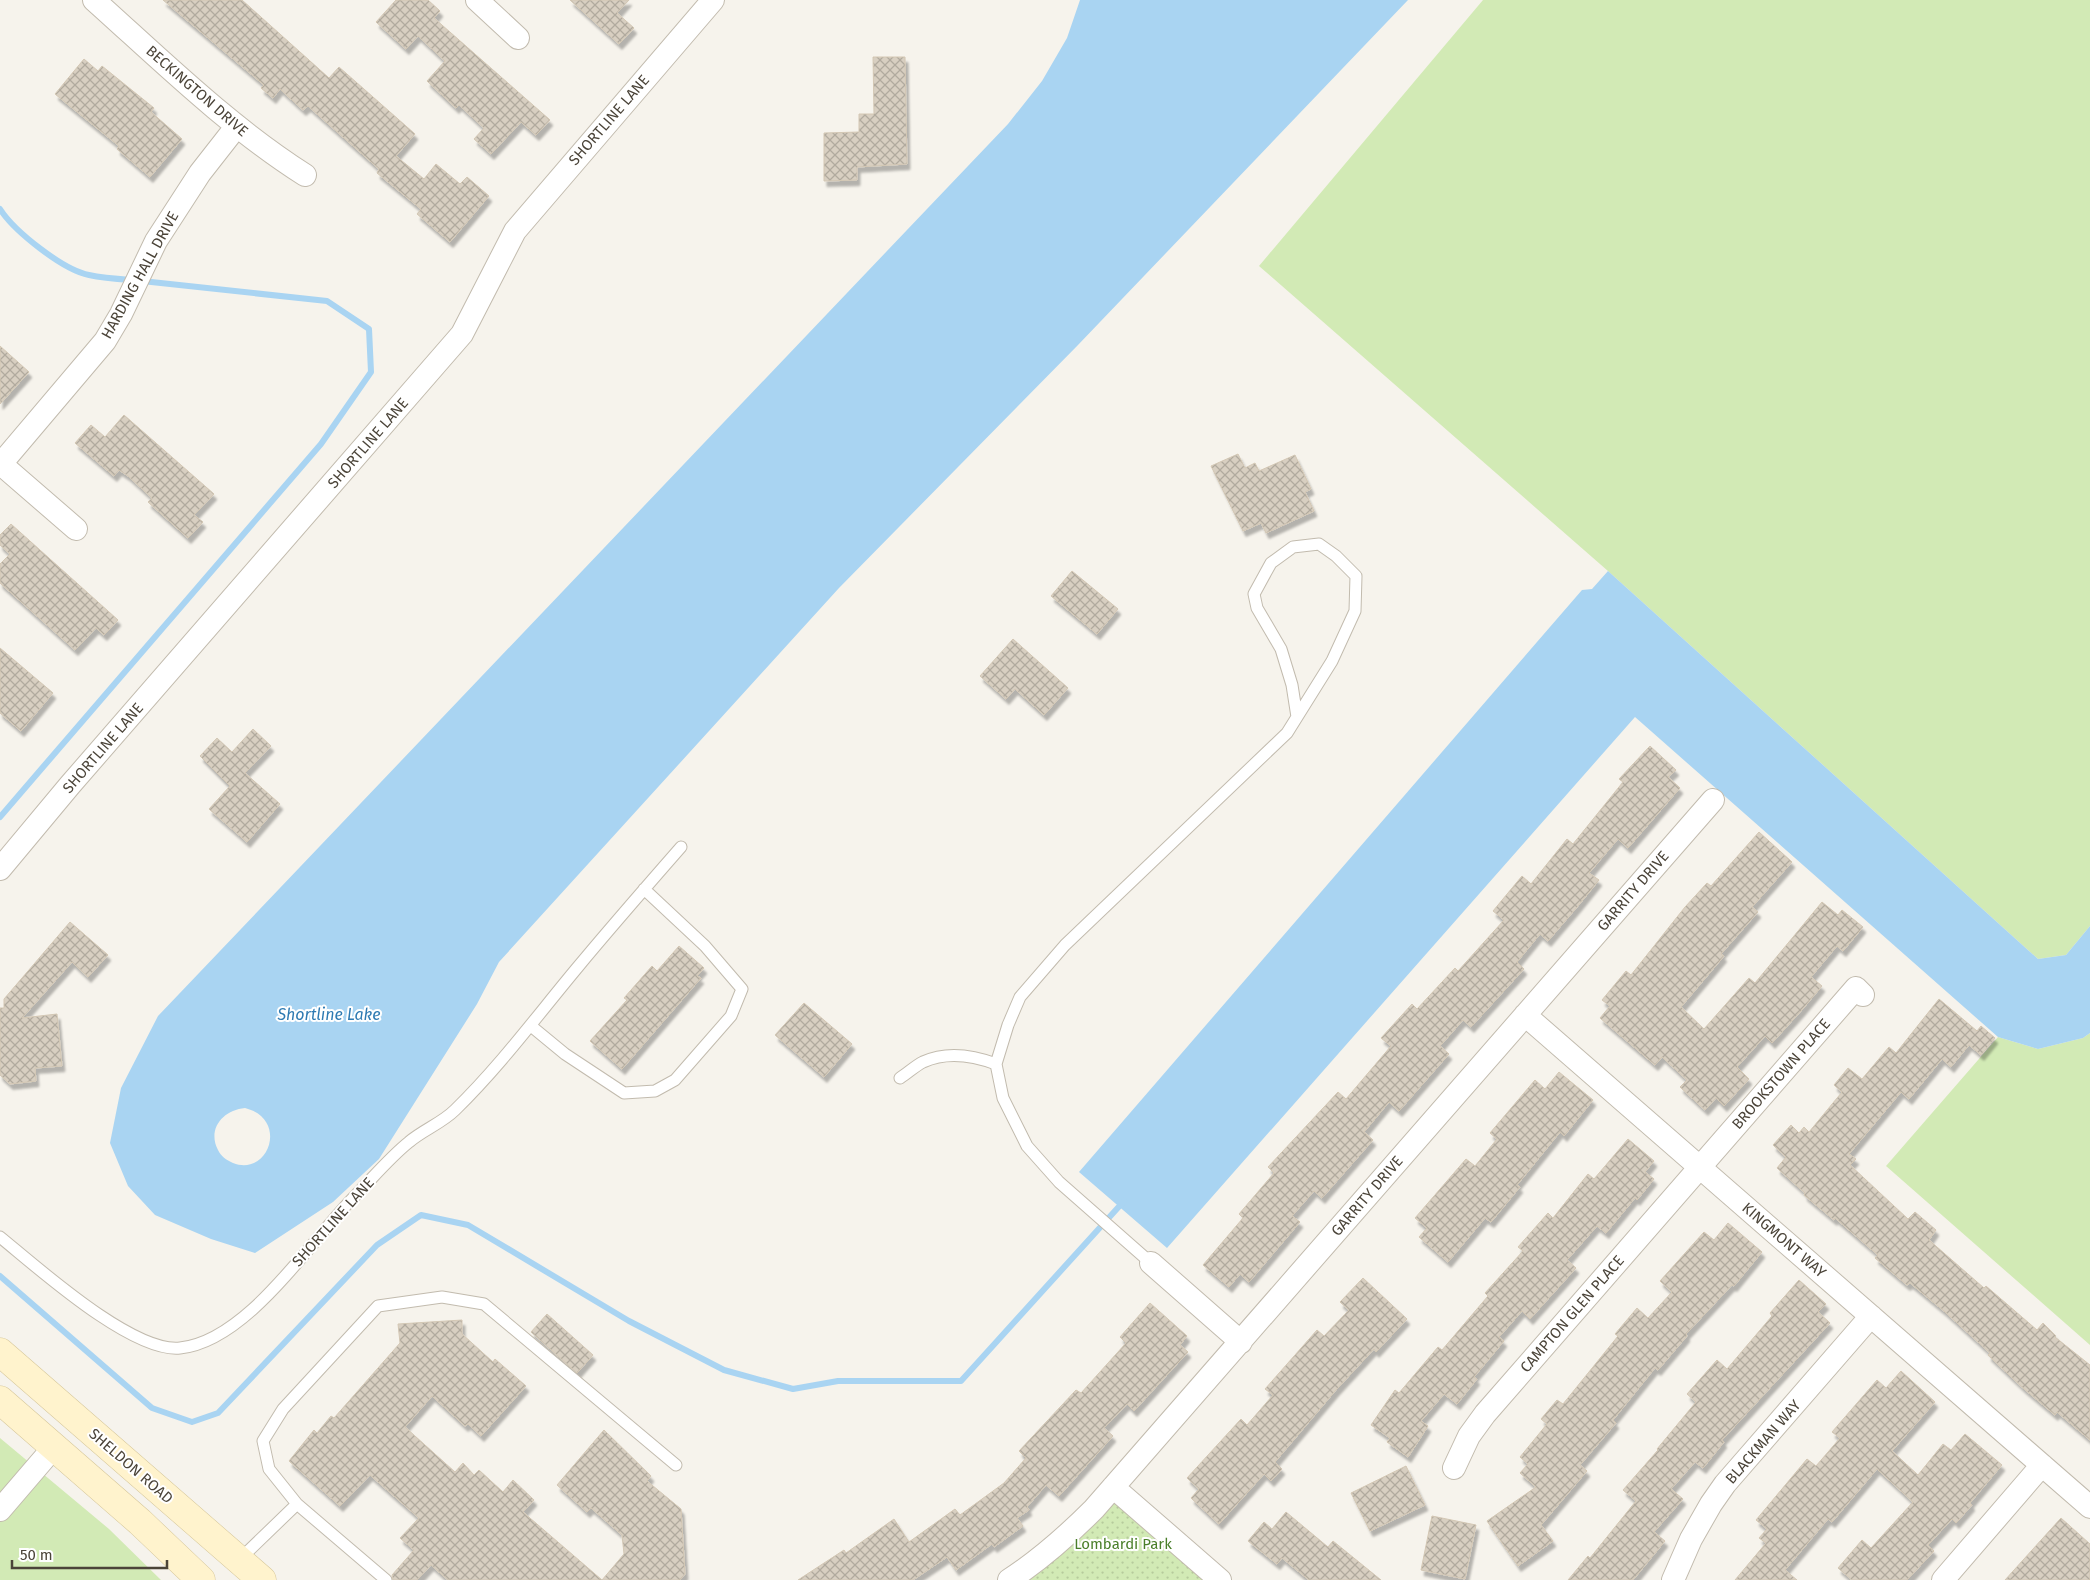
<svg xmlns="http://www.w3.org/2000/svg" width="2090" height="1580" font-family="'Fira Sans',sans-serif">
<defs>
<pattern id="park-dots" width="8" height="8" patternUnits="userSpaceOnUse" patternTransform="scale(1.25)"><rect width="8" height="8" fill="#d2eab5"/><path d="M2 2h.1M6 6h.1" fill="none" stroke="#b6ca9c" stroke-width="1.8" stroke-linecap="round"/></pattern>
<pattern id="building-cross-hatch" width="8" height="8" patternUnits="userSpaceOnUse" patternTransform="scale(1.25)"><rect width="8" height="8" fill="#d8cfc1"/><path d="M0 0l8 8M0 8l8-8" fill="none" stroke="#b1aa9e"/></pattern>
<filter id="shadow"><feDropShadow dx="3" dy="5.5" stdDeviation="1" flood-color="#0004"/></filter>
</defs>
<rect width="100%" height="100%" fill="#f6f3ec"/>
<path fill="#d2eab5" d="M1483 0H2090V926L2066 955 2038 959 1608 571 1259 266Z
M2090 1033V1345L1886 1166 1998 1037 2038 1049 2083 1038Z
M0 1438 109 1529 161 1580H0Z"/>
<path fill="url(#park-dots)" d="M1113 1487 1220 1580H1024Z"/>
<path fill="#a9d4f2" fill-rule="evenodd" d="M1080 0H1408L1078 345 839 588 499 962 477 1004 379 1159 333 1202 255 1253 211 1239 155 1215 128 1186 110 1143 121 1088 158 1016 1008 124 1042 81 1067 38ZM245 1108C289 1119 269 1177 233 1163 226 1160 221 1156 218 1150 207 1129 223 1110 245 1108Z
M1608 571 2038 959 2066 955 2090 926V1033L2083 1038 2038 1049 1998 1037 1635 717 1167 1248 1079 1172 1582 590 1592 589Z"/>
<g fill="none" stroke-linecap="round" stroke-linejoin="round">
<path stroke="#a9d4f2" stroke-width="6" d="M0 209C14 231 63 270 89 275 103 278 118 279 132 280
M0 817 321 444 371 372 369 329 327 301 142 281
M0 1276 152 1408 192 1422 218 1413 377 1245 421 1215 468 1225 629 1321 724 1370 793 1389 838 1381H961L1124 1201"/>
</g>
<path fill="url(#building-cross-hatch)" stroke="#d3c7b4" filter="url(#shadow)" d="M163 0H242L329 78 339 67 415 134 396 156 424 179 436 164 460 184 467 177 489 196 450 242 417 214 421 209 377 173 379 169 308 106 303 110 280 89 273 98 261 88 264 85Z
M396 0H428L440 11 434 18 550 120 536 135 521 122 491 154 474 139 484 128 459 105 456 108 427 81 445 61 418 36 406 49 376 22Z
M570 0H629L617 13 634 28 619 44Z
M873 57H905L907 164 857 167V180L824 181V133L859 132V114H874Z
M84 59 98 71 102 66 154 108 151 112 182 139 150 177 117 149 119 146 55 94Z
M0 346 29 372 0 404Z
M124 415 214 494 194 515 203 522 188 538 148 502 152 498 128 476 119 470 114 476 75 443 91 425 105 437Z
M1238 454 1245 468 1255 463 1259 471 1295 455 1311 489 1305 492 1314 511 1266 533 1261 523 1243 531 1211 466Z
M11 524 118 620 104 635 96 628 75 650 0 583V564L10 554 0 545V535Z
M1072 571 1118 609 1097 634 1051 596Z
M1013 639 1068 688 1044 715 1015 689 1006 699 980 676Z
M0 648 53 693 21 731 0 713Z
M253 729 271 746 245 773 280 804 247 842 209 809 230 786 200 756 217 738 232 752Z
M1650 746 1676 770 1668 777 1680 788 1628 848 1618 839 1589 873 1599 880 1578 906 1548 941 1540 934 1517 962 1524 969 1471 1027 1463 1020 1440 1046 1449 1054 1399 1111 1389 1102 1364 1132 1373 1140 1322 1198 1314 1191 1292 1216 1300 1222 1249 1282 1240 1274 1229 1287 1203 1265 1243 1218 1239 1214 1274 1173 1268 1167 1338 1092 1346 1099 1391 1046 1381 1038 1412 1004 1417 1009 1455 968 1458 971 1504 920 1493 911 1522 876 1531 884 1567 839 1573 844 1623 782 1619 779Z
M1759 832 1792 862 1752 907 1758 912 1721 954 1724 956 1681 1007 1704 1029 1749 978 1755 983 1822 902 1838 915 1842 910 1863 927 1843 951 1837 946 1811 977 1822 986 1801 1011 1772 1043 1765 1036 1737 1067 1749 1079 1724 1106 1716 1098 1705 1110 1680 1087 1687 1080 1662 1057 1655 1065 1600 1018 1610 1006 1602 1000 1626 971 1631 975 1685 907 1707 883 1711 886Z
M70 922 108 955 88 977 72 962 22 1018 57 1014 62 1066 35 1068 36 1081 10 1084 0 1075V1008H4V999Z
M679 946 704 968 697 976 701 978 622 1069 590 1041 627 1000 624 998 652 966 657 971Z
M1939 999 1977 1031 1981 1026 1995 1038 1981 1055 1969 1045 1951 1067 1942 1059 1909 1099 1901 1092 1849 1154 1856 1159 1850 1165 1908 1219 1915 1212 1936 1230 1929 1240 1984 1288 1986 1286 2037 1330 2043 1323 2056 1336 2055 1337 2090 1365V1440L2057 1412 2055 1415 2023 1388 1988 1355 1990 1353 1944 1311 1910 1283 1907 1285 1875 1258 1878 1255 1835 1218 1834 1220 1804 1195 1805 1193 1777 1168 1786 1157 1773 1145 1791 1125 1799 1133 1804 1127 1809 1132 1842 1092 1834 1085 1848 1068 1862 1079 1889 1047 1896 1053Z
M804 1003 852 1044 824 1077 775 1035Z
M1559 1072 1593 1100 1564 1136 1560 1132 1517 1185 1520 1187 1491 1222 1485 1218 1448 1262 1419 1237 1427 1228 1415 1218 1466 1159 1475 1166 1497 1139 1490 1133 1535 1080 1545 1089Z
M1628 1139 1654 1161 1645 1172 1654 1179 1637 1200 1635 1198 1606 1233 1597 1226 1567 1260 1576 1268 1530 1319 1522 1311 1499 1337 1504 1341 1474 1377 1477 1379 1457 1404 1444 1394 1421 1421 1428 1426 1408 1457 1387 1442 1390 1438 1371 1425 1395 1390 1399 1393 1438 1347 1442 1350 1488 1296 1485 1293 1523 1251 1518 1247 1548 1213 1553 1218 1588 1174 1594 1179Z
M1728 1223 1762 1252 1734 1286 1732 1285 1686 1334 1687 1336 1658 1370 1655 1368 1613 1420 1616 1423 1580 1465 1587 1471 1541 1525 1553 1541 1518 1566 1487 1521 1536 1487 1520 1473 1528 1464 1520 1457 1547 1424 1541 1419 1557 1400 1563 1404 1618 1336 1615 1334 1637 1308 1648 1318 1672 1292 1660 1281 1704 1232 1714 1240Z
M1363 1278 1407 1319 1376 1352 1374 1349 1336 1390 1275 1462 1282 1469 1271 1481 1264 1474 1219 1524 1191 1498 1199 1489 1187 1478 1241 1419 1247 1425 1273 1395 1265 1389 1317 1330 1324 1336 1349 1310 1340 1302Z
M1799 1280 1826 1304 1818 1312 1830 1323 1722 1440 1724 1442 1703 1468 1695 1462 1671 1489 1683 1499 1654 1532 1665 1541 1633 1580H1568L1588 1556 1590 1558 1636 1501 1623 1490 1658 1450 1657 1449 1696 1402 1687 1394 1717 1360 1727 1369 1772 1316 1770 1313Z
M1150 1303 1187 1336 1180 1345 1188 1352 1134 1411 1127 1404 1104 1428 1113 1436 1059 1496 1046 1485 1027 1507 1029 1510 1017 1518 1023 1526 994 1547 992 1544 956 1570 947 1557 913 1580H798L844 1550 846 1553 894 1519 909 1542 955 1509 960 1515 1004 1483 1026 1458 1019 1451 1076 1390 1081 1393 1126 1343 1120 1337Z
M547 1314 593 1355 577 1373 531 1332Z
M462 1320V1334L493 1362 495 1359 526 1386 481 1436 468 1424 465 1426 432 1396 405 1427 455 1472 463 1463 474 1475 479 1470 503 1492 513 1480 534 1500 523 1512 602 1580 624 1554 622 1535 591 1508 587 1512 557 1485 604 1430 651 1476 647 1481 681 1509 685 1574 680 1580H448L431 1565 417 1580H393L392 1575 414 1550 400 1538 419 1518 370 1475 340 1506 289 1461 314 1430 317 1433 331 1416 334 1418 400 1343 398 1324Z
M1901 1371 1935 1402 1892 1451 1918 1475 1943 1444 1951 1450 1965 1434 2002 1465 1970 1503 1972 1505 1956 1523 1952 1519 1928 1545 1934 1551 1907 1580H1852L1838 1568 1862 1540 1871 1548 1913 1502 1877 1469 1832 1522 1828 1519 1785 1570 1797 1580H1735L1766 1543 1759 1538 1767 1529 1756 1520 1807 1459 1816 1466 1840 1438 1832 1432 1877 1380 1886 1388Z
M1406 1466 1425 1505 1370 1531 1351 1493Z
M1286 1512 1328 1547 1333 1541 1381 1580H1309L1282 1558 1277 1564 1248 1541 1264 1522 1272 1529Z
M1432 1516 1476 1525 1465 1579 1421 1570Z
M2061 1518 2090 1544V1580H2005Z"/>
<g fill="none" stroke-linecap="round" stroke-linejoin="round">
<defs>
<path id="lane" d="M531 1026 565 1054 624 1093 655 1091 675 1080 731 1016 742 989 705 946 644 889
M900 1078C908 1073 915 1066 923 1062 947 1051 972 1055 996 1064
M0 1237C37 1267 132 1353 180 1348 247 1341 308 1244 353 1198 371 1180 389 1158 409 1142 423 1130 442 1123 455 1110 500 1066 537 1016 577 968 611 927 646 887 681 847
M1151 1263 1059 1182 1027 1146 1003 1098 996 1064 1008 1025 1020 997 1065 945 1287 733 1332 661 1355 611 1356 576 1336 556 1319 544 1293 547 1271 563 1254 594 1257 608 1281 649 1292 685 1297 717
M239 1560 297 1504
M386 1580 297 1504 269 1469 263 1441 283 1409 378 1306 442 1297 484 1304 676 1465"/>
<path id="street" d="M94 0C162 61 228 126 305 175
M477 0 518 38
M1 464 76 529
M0 465 105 341 121 314 156 241 200 173 236 127
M0 869 70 785 462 334 515 231 713 0
M1525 1015 2090 1507
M1151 1263 1241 1342
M1454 1468 1469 1436 1485 1414 1856 988 1863 995
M1113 1487 1220 1580
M0 1510 54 1447
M1009 1580C1040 1560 1068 1535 1094 1509L1713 800
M1673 1580 1691 1539 1711 1504 1725 1484 1871 1316
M1943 1580 2042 1465"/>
<path id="secondary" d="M0 1352 262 1580
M0 1400 140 1522 201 1580"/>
</defs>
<use href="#lane" stroke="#c2bbae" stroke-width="13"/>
<use href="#street" stroke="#c2bbae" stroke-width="24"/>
<use href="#secondary" stroke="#d6c79b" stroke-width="29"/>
<use href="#lane" stroke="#fff" stroke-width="11"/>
<use href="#street" stroke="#fff" stroke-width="22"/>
<use href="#secondary" stroke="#fff3cd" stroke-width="28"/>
</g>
<g text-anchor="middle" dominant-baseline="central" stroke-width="4" stroke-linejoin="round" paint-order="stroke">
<g font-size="15" fill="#4b4439" stroke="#fff">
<text transform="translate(197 91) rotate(41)">BECKINGTON DRIVE</text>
<text transform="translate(609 120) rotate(-49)">SHORTLINE LANE</text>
<text transform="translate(140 275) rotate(-61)">HARDING HALL DRIVE</text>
<text transform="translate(368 443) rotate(-49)">SHORTLINE LANE</text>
<text transform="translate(103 748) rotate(-49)">SHORTLINE LANE</text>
<text transform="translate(1633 891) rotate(-49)">GARRITY DRIVE</text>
<text transform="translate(1781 1074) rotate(-49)">BROOKSTOWN PLACE</text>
<text transform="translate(1367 1196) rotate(-49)">GARRITY DRIVE</text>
<text transform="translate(333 1222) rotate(-48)">SHORTLINE LANE</text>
<text transform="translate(1784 1240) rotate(41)">KINGMONT WAY</text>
<text transform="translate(1572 1314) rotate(-49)">CAMPTON GLEN PLACE</text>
<text transform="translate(1763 1442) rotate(-49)">BLACKMAN WAY</text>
<text transform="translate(131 1466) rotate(41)">SHELDON ROAD</text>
</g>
<g font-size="15" fill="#4a7f2a" stroke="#fff">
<text x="1123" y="1544">Lombardi Park</text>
</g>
<g font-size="16" font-style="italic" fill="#2e7ab2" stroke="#fff">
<text x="329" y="1014">Shortline Lake</text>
</g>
</g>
<path d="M12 1560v8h155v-8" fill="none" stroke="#4b4439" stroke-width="2.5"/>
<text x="20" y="1560" font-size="15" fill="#4b4439" stroke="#ffffff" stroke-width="4" paint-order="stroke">50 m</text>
</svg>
